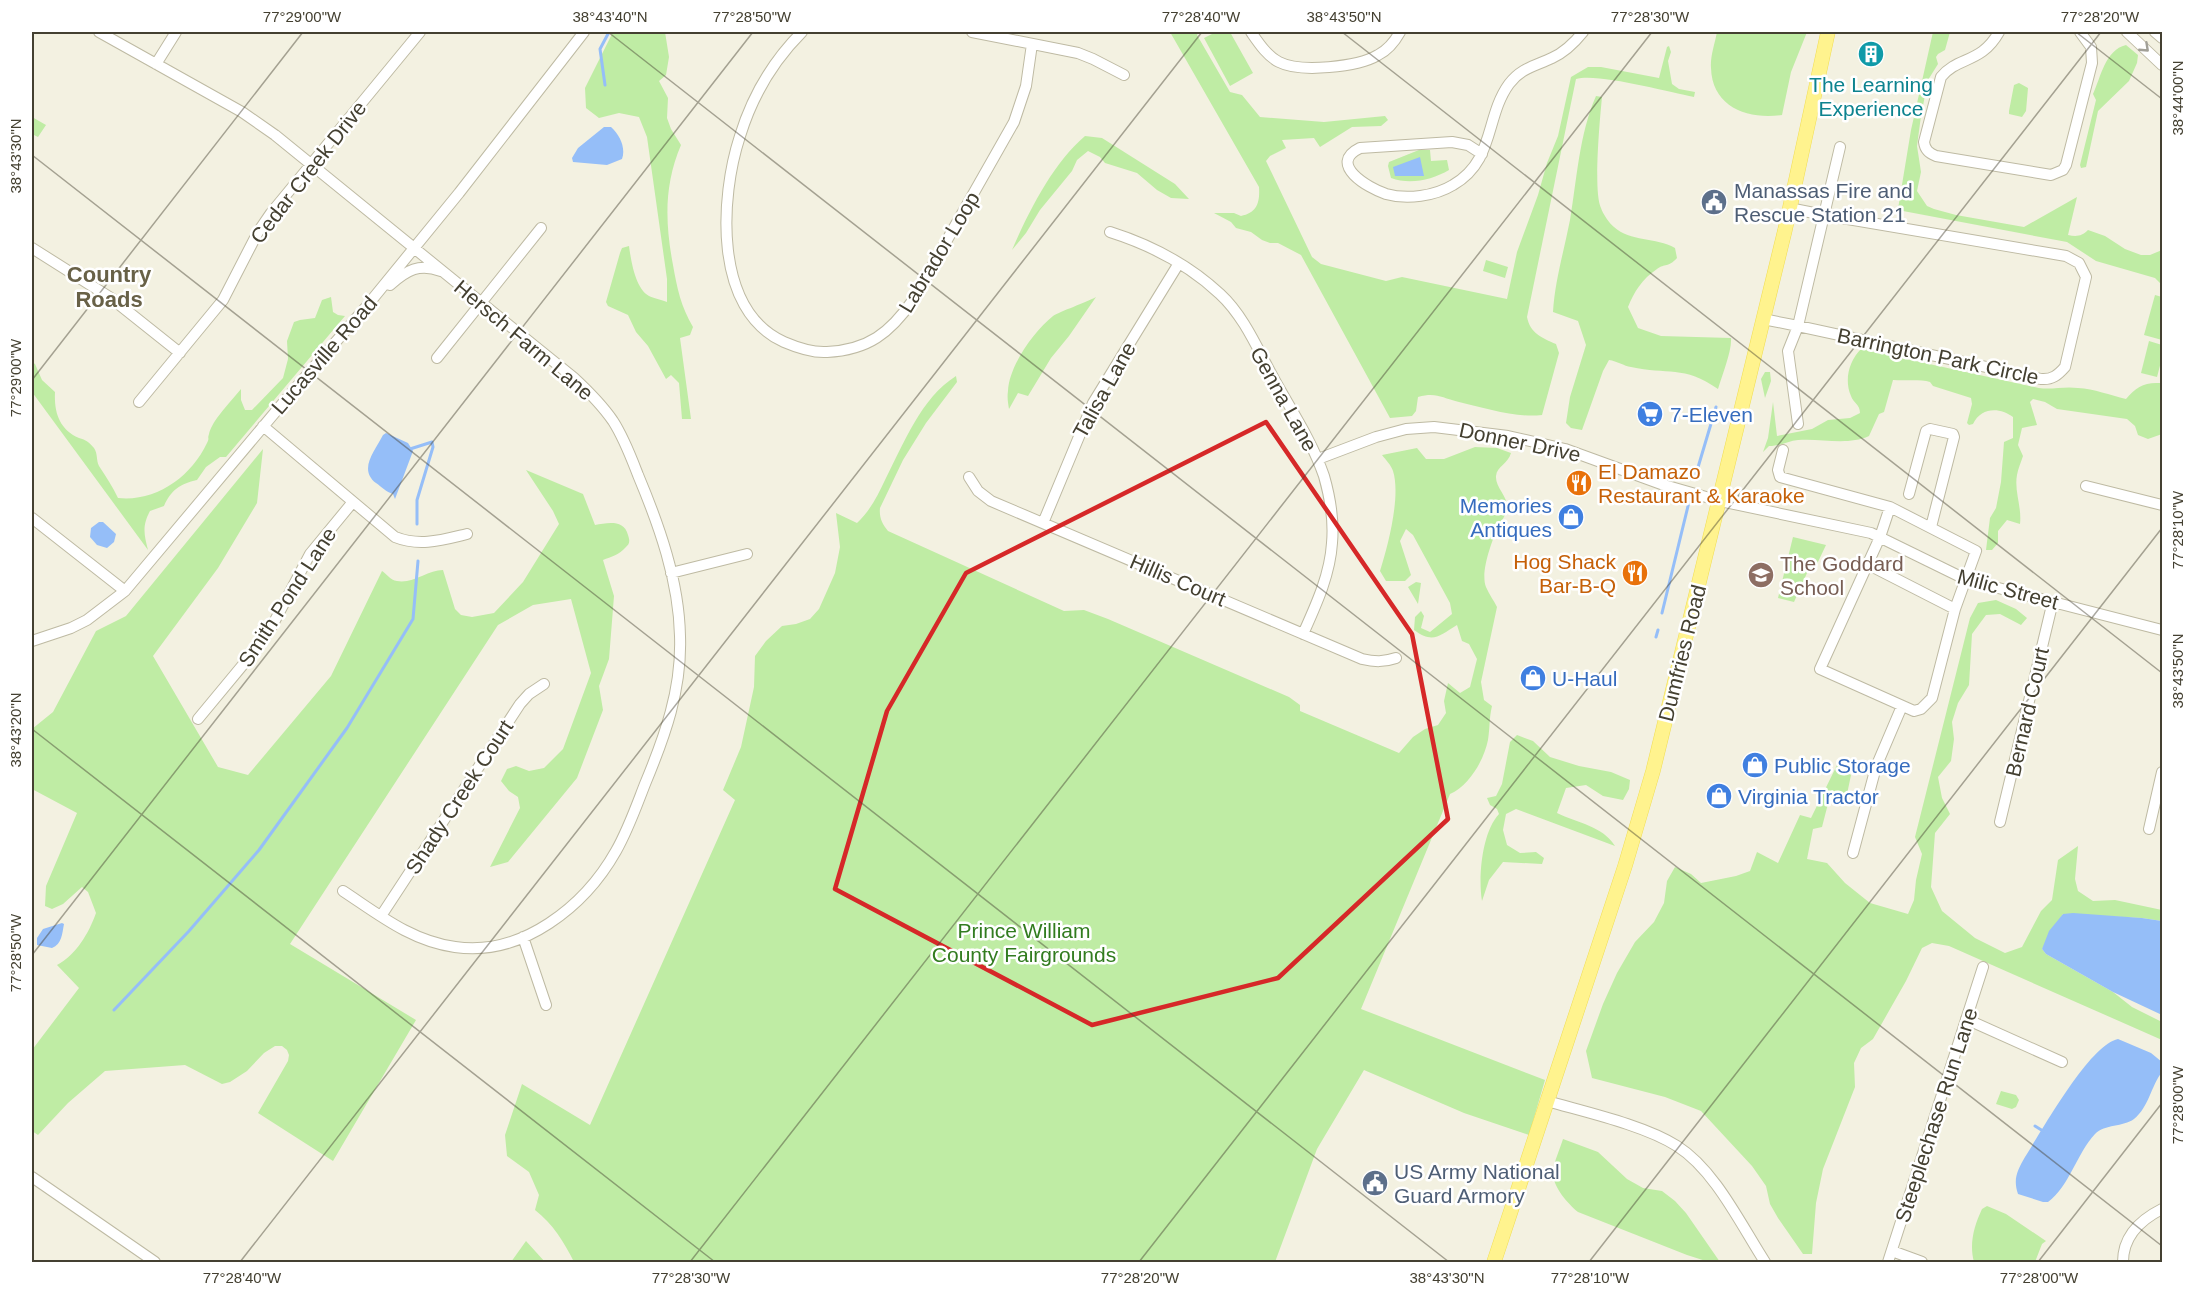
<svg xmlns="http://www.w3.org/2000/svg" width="2194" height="1294" font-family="Helvetica,sans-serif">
<rect width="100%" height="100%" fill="#f3f1e1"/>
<path fill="#bfeca4" d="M613 32H665L669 57 666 75 659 81 668 98 667 118 671 129 681 145C664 185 665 223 673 265 677 288 681 307 693 327L690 335 680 338 691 419H682L679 383 671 375 666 379 648 346 636 332 628 315 608 306 606 302 620 253 622 248 629 246C631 260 635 288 649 296 653 298 662 300 667 302V279L647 137 639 117 619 113 599 118 586 108 585 88Z
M1170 32H1199L1197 35 1230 92 1242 95 1260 117 1324 122 1385 116 1388 120 1381 126 1352 127 1320 147 1314 138 1282 140 1286 148 1270 156 1266 161 1312 257 1321 264 1386 281 1402 277 1507 299 1517 252 1538 195 1547 163 1558 136 1571 77 1588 67H1601L1659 78 1667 47 1669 46 1671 52 1668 61 1672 84 1679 89 1695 92 1694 97C1667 92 1599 73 1576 79L1527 317C1530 333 1542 338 1556 344L1559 353 1542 415C1515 418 1485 408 1459 402 1441 398 1437 392 1418 397L1416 411 1412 416 1390 418 1301 255 1278 243H1270L1262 240 1251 232 1236 228 1231 222 1214 213H1234L1241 216C1257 213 1260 203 1259 187Z
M1216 32H1230L1253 73 1230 86 1204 38Z
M1717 32H1807L1791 72 1782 115C1748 120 1712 107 1711 68 1710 57 1715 43 1717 32Z
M1933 32H1950L1945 50 1938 54 1936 57 1938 64 1928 80 1921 116 1917 146 1921 172 1917 191 1927 206 1934 209 1956 215 2024 227 2077 197 2068 235C2077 237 2082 236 2088 230L2105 236 2125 249 2141 255H2150L2162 250V285L2155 278 2096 261 2067 242 1903 211 1898 209 1911 130Z
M2126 45 2138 55 2137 63 2129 81 2098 111 2086 167 2081 168 2080 165 2096 100 2093 94C2101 77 2105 50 2126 45Z
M2019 83 2028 88 2026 111 2022 117 2009 114V111L2014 85Z
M1596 96 1602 97C1600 118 1593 192 1601 208 1603 214 1609 223 1614 227 1630 242 1656 237 1675 248L1677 258C1668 268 1665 263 1657 269 1642 279 1634 292 1628 307L1638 328 1661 336 1731 338C1732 351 1722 375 1718 389 1684 365 1667 375 1631 367 1624 366 1617 361 1609 360L1603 371 1582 430 1571 428 1566 423 1570 397 1586 345 1578 321 1553 312C1555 280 1564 251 1570 220 1577 179 1579 135 1596 96Z
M32 117 46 125 38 137 32 134Z
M1085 136 1102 138 1175 184 1189 199 1171 198 1157 190 1137 173 1105 163 1100 157 1088 151 1077 160 1072 171 1040 210 1026 233 1012 250C1029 211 1053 163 1085 136Z
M1419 150H1430L1431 161 1447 160 1449 170C1432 180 1410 185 1391 178L1388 166 1389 162Z
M1486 260 1508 267 1505 278 1483 271Z
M2155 295 2162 297V340L2144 335Z
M331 297 333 312 338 315 345 316 226 457H220L206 467 197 480C180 484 171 490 164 506L150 511C142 526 144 534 148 550L32 392V362L35 364 42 380 55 392C54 412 59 429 79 438 86 440 89 442 94 448 98 454 96 460 99 466 106 477 113 487 118 498 156 502 191 477 207 443 210 437 207 440 209 434 210 429 214 422 217 418 224 408 233 399 241 389V400L245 410H252L283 378 288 359 287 341 294 322 300 320 315 318 322 300Z
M1096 297 1069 336 1051 358 1028 396 1018 393 1009 409C1008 403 1007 397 1008 391 1009 366 1034 331 1053 316 1061 311 1085 303 1096 297Z
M2149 341 2162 345V358L2157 377 2141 373Z
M1861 349 2039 388C2052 390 2064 386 2078 388 2094 389 2110 395 2126 399 2136 387 2144 382 2160 383L2162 378V434L2148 439 2138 435 2135 426 2127 419 2057 409 2045 402 2033 399 2030 402 2037 425 2022 428 2018 445 2023 456C2021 462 2018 469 2017 475 2014 491 2022 507 2020 524L2007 520 1998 531V543L1992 550H1986L1990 518 1996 508 2001 482 2004 442 2013 438V417C2000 407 1981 407 1973 424L1969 425 1967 423 1972 404 1971 398 1933 386 1930 382C1921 379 1904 381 1893 380L1884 412 1879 414 1869 436C1847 446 1821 438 1798 440 1788 441 1780 446 1769 446L1763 452 1768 438 1773 402 1777 436 1812 429 1828 420 1850 418 1860 413C1860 404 1853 403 1851 396 1844 380 1849 361 1861 349Z
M1765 372H1770L1771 381 1765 398 1761 379Z
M956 376 957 382 926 423 903 460 880 508C879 517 882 524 888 531L1064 611 1084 610 1108 619 1289 697 1300 705V711L1399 753 1413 737 1425 729 1438 725 1446 713 1444 701 1448 683 1460 693 1470 687 1477 659 1469 644 1462 641 1457 625C1439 636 1433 644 1414 630L1415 617 1421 611 1424 616 1421 628 1430 632 1452 614 1450 603 1413 535 1406 529 1400 541 1411 575 1405 581H1386L1380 571C1388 546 1401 496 1393 471 1391 465 1386 460 1382 455L1417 448 1426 459H1444L1475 447 1497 448 1511 453C1508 464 1497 466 1496 476 1495 488 1510 498 1507 510 1505 516 1501 522 1498 527 1492 541 1480 572 1486 587 1489 594 1494 601 1497 607L1481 682 1484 700 1492 706C1489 718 1490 728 1488 740 1484 760 1469 786 1450 794L1361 1009 1545 1080 1529 1135 1464 1113 1364 1070 1317 1149 1275 1262H574C564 1242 553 1224 535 1210L539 1195 529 1172 507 1156 505 1135 522 1084 590 1125 735 800 723 790 741 747 754 687 755 656 766 641 782 626 796 624 810 619 819 609 835 573 840 547 836 513 857 523C870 511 878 495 885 480 904 443 921 398 956 376Z
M263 449 257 503 218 568 153 656 218 767 248 775 331 676 382 571C387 574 390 580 397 581 413 584 428 570 443 570L455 609 461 615 472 617 494 613 523 582 559 524 553 511 526 470 583 494 595 525C607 523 624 519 628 535 630 541 630 544 625 548 620 554 611 557 603 560L614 596 609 659 599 686 603 710 577 778 508 862 490 867 520 808 518 797 509 791 501 781 507 769 516 766 529 771 544 768 563 749 591 673 571 599 533 605 498 625 290 944 416 1020 333 1161 258 1113 288 1061 289 1055 287 1050 282 1046H275L264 1053 247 1071 230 1082 222 1084 185 1065 105 1071 68 1103 38 1135 32 1131V1050L79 988 57 965C76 955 89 933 96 913L88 892 82 887 63 904 52 909 45 906 46 886 77 813 32 789V729L53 712 96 631 126 616Z
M1793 537 1826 545 1817 564 1807 573 1794 602 1778 598Z
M1416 582 1421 583 1418 604 1408 587Z
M1996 600 2016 609 2027 618 2021 625 2000 614 1986 615 1972 634 1969 685 1958 703 1952 722 1954 739 1951 761 1938 777 1942 798 1950 814 1935 833 1931 887 1942 911 1975 938 2005 953 2022 947 2041 911 2052 900 2058 860 2078 846 2075 879 2078 891 2093 901 2115 900 2162 910V921L2142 918 2063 914 2042 949 2046 954 2113 992 2132 1007 2162 1022V1040L1949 946 1932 943 1922 948 1906 981 1873 1039 1861 1048 1854 1063 1855 1087 1823 1169 1816 1203 1812 1254H1803L1778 1218 1770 1204 1766 1186 1752 1166 1701 1111 1665 1097 1592 1078 1586 1051 1603 1004 1617 973 1635 942 1654 922 1664 903 1667 881 1675 867 1691 874 1701 883 1736 876 1750 871 1757 852 1778 863 1800 815 1811 818 1837 765 1851 775 1846 799 1830 796 1822 827 1813 829 1807 859 1827 863 1845 883 1870 903 1908 914 1914 900 1916 880 1922 854 1915 837 1970 618 1978 603Z
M1517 735 1533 741 1550 757 1579 766 1611 772 1630 780 1629 789 1623 800 1603 796 1586 785 1566 788 1557 813C1577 823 1603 826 1615 846L1516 809 1506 814 1503 830 1507 845 1520 853 1536 852 1544 858 1542 864 1503 862 1489 880 1482 901C1478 877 1482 832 1499 814L1497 809 1490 805 1487 798 1496 796 1502 784 1510 742Z
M2001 1091 2016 1095 2019 1100 2016 1107 2012 1109 1996 1104Z
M1563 1139 1598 1152 1627 1179 1643 1188 1662 1191 1675 1201 1686 1213 1720 1262H1709L1687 1255 1578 1212C1568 1204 1552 1186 1553 1172 1554 1161 1560 1149 1563 1139Z
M1987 1206 2006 1214 2046 1241 2042 1244 2035 1262H1974C1969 1244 1974 1226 1982 1209Z
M526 1241 545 1262H511Z"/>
<path fill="#95bef8" d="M604 127H611C620 135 626 148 622 159L607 165 573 162 572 158 578 148Z
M1420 157 1424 176H1395L1393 167Z
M386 433 408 443 413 451 395 499 393 494C386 492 382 487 376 483 358 469 375 451 383 435Z
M99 522H103L116 534 114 542 107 548 97 545 90 537 91 528Z
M2073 913 2142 918 2162 921V1015L2113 992 2046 954 2042 949 2049 931 2063 914Z
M62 923 64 924C62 934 62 944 52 948L37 945V938L43 929Z
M2118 1039 2151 1053 2162 1062V1072C2151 1086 2149 1107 2134 1119 2123 1127 2105 1124 2095 1134 2077 1153 2069 1187 2048 1202H2043L2018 1194C2013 1179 2017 1171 2025 1157 2042 1131 2089 1045 2118 1039Z"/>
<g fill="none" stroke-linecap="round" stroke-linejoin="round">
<path stroke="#95bef8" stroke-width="3" d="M605 85 600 49 609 32
M410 449 432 442 433 447 417 500V524
M1696 474 1716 407
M1662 613 1689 502
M1656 637 1658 630
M114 1010 189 931 259 850 347 728 413 619 418 561
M2035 1126 2043 1131"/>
<defs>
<path id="minor" d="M99 32 242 112 275 135 574 378C588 391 602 405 613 421 624 438 631 457 638 475 659 525 679 581 680 636 682 689 665 736 645 784 636 807 628 830 616 851 585 906 522 957 455 947 411 941 378 914 343 891
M802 32C773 61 752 97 740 136 720 197 713 310 784 342 798 348 812 353 827 352 868 350 890 333 913 300L1014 122 1026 86 1032 44
M972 32 1078 53 1093 59 1124 75
M1251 32C1258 42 1267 56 1279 62 1300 73 1358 67 1378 55 1388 50 1395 41 1400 32
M1999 32C1981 64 1958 56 1941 77L1924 142C1925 150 1929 153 1936 156L2051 175 2063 170 2066 165 2092 63 2091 47 2080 32
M2127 32 2162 65
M2155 32 2162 38
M156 64 176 32
M1482 154 1468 145 1452 142 1360 148C1327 164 1368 188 1386 194 1407 200 1435 196 1453 185 1495 161 1485 117 1509 84 1521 68 1535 66 1552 58 1563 53 1575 42 1583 32
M1789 208 1824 215 1840 147
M1110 232C1151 245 1189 265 1220 294 1244 316 1258 350 1274 379 1291 410 1312 441 1324 476 1330 497 1334 521 1332 543 1330 575 1316 605 1303 634
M32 248 111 298 180 353
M390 285C407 270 419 263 441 271
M1763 319 1798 326 2041 379C2052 380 2058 375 2065 367L2086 277 2079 263 2066 256 1824 215 1798 326 1788 351 1798 424
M437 358 541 228
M139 402 223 300 258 232 271 213 420 32
M263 426 395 537C420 547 442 540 467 534
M1783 450 1778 470 1780 477 1890 507 1976 551 1955 609 1932 698 1921 709 1914 711 1820 669 1880 537 1890 507
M1318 459 1376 437 1406 429 1434 427 1508 436 1565 449 1664 485 1720 501 1871 533 1967 580 2162 630
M969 477 978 491 991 501 1362 659C1375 662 1384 662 1396 658
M2086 486 2162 505
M1909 494 1926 431 1930 429 1953 434 1954 437 1931 527
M32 518 125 591
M1043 523 1093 403 1179 263
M1867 564 1955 609
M671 573 747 554
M32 641 71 628 87 620 125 591 293 391 366 307 459 193 584 32
M198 719 256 649 271 628 310 554 352 503
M2000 822 2053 601
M2149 829 2162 772
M1853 853 1876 767 1902 706
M381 916 520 704 529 694 544 684
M523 937 546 1005
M1966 1019 2062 1062
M1547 1101C1585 1112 1644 1125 1677 1146 1715 1170 1741 1225 1765 1262
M32 1177 155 1262
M1892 1251 1922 1262
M1888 1262 1983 967
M2123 1262C2123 1236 2140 1220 2162 1209"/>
<path id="major" d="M1494 1262 1625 866 1653 771 1785 230 1828 32"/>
</defs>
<use href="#minor" stroke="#bebaa3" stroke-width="12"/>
<use href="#major" stroke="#f0dd52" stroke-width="15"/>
<use href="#minor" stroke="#fff" stroke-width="10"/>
<use href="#major" stroke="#fff38e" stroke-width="14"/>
</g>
<defs><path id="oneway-chevron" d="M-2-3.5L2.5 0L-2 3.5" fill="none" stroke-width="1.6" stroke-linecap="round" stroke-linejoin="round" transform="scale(1.5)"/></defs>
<use stroke="#a2a098" href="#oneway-chevron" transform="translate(2145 48) rotate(43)"/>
<path fill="none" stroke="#d62828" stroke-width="4.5" stroke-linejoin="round" d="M1266 422 1412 634 1448 819 1278 978 1092 1025 835 889 887 711 966 573Z"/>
<path fill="none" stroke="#444031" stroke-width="1.5" stroke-opacity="0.45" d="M608 32 2162 1246M1342 32 2162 673M2076 32 2162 99M32 155 1449 1262M32 380 303 32M32 729 715 1262M32 955 753 32M240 1262 1202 32M690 1262 1652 32M1139 1262 2101 32M1589 1262 2162 528M2038 1262 2162 1103"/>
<defs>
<symbol id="building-disc" viewBox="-11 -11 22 22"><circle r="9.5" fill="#0f9aa8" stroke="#fff"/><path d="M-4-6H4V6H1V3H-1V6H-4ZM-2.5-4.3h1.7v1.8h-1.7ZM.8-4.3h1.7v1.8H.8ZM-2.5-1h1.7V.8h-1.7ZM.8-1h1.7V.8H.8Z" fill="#fff"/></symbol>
<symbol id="civic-disc" viewBox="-11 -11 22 22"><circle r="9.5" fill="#5c6f8a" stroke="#fff"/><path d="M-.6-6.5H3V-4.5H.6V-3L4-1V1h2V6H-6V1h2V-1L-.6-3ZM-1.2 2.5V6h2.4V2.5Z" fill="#fff"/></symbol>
<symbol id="supermarket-disc" viewBox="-11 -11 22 22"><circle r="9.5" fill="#3f7fe0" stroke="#fff"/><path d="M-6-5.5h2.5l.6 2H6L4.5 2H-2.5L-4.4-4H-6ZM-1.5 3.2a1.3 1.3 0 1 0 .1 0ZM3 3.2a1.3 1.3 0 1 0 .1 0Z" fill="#fff"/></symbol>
<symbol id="restaurant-disc" viewBox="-11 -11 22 22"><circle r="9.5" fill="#e8710a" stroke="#fff"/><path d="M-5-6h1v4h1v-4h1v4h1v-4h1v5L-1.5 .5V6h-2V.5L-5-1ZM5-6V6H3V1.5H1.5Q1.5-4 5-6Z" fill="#fff"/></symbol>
<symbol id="shop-disc" viewBox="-11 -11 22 22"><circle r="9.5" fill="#3f7fe0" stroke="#fff"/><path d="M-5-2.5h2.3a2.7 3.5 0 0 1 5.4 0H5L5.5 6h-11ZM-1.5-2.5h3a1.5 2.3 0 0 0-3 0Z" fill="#fff"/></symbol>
<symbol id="school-disc" viewBox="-11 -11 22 22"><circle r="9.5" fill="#8d6e63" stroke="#fff"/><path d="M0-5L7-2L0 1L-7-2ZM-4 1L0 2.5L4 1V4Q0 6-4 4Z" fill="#fff"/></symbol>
</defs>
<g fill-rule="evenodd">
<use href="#building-disc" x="1856" y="39" width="30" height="30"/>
<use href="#civic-disc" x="1699" y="187" width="30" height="30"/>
<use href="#supermarket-disc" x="1635" y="399" width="30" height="30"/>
<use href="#restaurant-disc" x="1564" y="468" width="30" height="30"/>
<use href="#shop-disc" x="1556" y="502" width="30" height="30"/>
<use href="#restaurant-disc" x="1620" y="558" width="30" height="30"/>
<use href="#school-disc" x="1746" y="560" width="30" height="30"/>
<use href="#shop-disc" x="1518" y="663" width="30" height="30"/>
<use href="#shop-disc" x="1740" y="750" width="30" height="30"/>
<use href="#shop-disc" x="1704" y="781" width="30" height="30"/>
<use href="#civic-disc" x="1360" y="1168" width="30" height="30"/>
</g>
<g text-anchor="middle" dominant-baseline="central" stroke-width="5" stroke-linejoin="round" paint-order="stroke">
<g font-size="21" fill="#0d838f" stroke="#fff">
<text x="1871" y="84">The Learning<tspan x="1871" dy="24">Experience</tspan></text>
</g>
<g font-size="21" fill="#444031" stroke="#fff">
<text transform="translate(308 172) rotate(-52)">Cedar Creek Drive</text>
<text transform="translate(939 252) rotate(-59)">Labrador Loop</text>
<text transform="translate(524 340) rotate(40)">Hersch Farm Lane</text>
<text transform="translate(324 355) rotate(-49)">Lucasville Road</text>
<text transform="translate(1938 356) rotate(12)">Barrington Park Circle</text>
<text transform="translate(1104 390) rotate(-61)">Talisa Lane</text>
<text transform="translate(1284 399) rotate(61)">Genna Lane</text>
<text transform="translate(1520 442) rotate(12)">Donner Drive</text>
<text transform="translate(1178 580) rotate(23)">Hillis Court</text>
<text transform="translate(2008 589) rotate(15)">Milic Street</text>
<text transform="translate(287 597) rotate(-57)">Smith Pond Lane</text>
<text transform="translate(1682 653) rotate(-76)">Dumfries Road</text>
<text transform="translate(2027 712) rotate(-77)">Bernard Court</text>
<text transform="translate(459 797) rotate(-57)">Shady Creek Court</text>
<text transform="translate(1936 1115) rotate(-72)">Steeplechase Run Lane</text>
</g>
<g font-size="21" fill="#4e5e75" stroke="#fff" text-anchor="start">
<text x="1734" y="190">Manassas Fire and<tspan x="1734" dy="24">Rescue Station 21</tspan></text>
<text x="1394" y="1171">US Army National<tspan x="1394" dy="24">Guard Armory</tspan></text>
</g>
<g font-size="21" fill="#366cbe" stroke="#fff" text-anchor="start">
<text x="1670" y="414">7-Eleven</text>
<text x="1552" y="505" text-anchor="end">Memories<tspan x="1552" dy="24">Antiques</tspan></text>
<text x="1552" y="678">U-Haul</text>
<text x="1774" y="765">Public Storage</text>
<text x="1738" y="796">Virginia Tractor</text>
</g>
<g font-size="21" fill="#c56008" stroke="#fff" text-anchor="start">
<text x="1598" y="471">El Damazo<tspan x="1598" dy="24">Restaurant &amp; Karaoke</tspan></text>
<text x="1616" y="561" text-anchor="end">Hog Shack<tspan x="1616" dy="24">Bar-B-Q</tspan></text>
</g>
<g font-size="21" fill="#785e54" stroke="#fff" text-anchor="start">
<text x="1780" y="563">The Goddard<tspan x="1780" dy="24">School</tspan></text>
</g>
<g font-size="21" fill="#327c1f" stroke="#fff">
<text x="1024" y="930">Prince William<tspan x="1024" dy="24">County Fairgrounds</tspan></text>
</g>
<g font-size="22" font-weight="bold" fill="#686147" stroke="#fff">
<text x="109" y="274">Country<tspan x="109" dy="25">Roads</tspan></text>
</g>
</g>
<rect width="2194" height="1294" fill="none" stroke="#ffffff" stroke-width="66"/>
<rect x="33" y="33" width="2128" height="1228" fill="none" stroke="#444031" stroke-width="2"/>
<g font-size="15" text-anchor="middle" fill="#444031">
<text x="302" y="22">77°29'00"W</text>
<text x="610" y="22">38°43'40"N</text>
<text x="752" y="22">77°28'50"W</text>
<text x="1201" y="22">77°28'40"W</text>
<text x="1344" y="22">38°43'50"N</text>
<text x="1650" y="22">77°28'30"W</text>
<text x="2100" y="22">77°28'20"W</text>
<text transform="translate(2178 98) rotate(-90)" y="5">38°44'00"N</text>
<text transform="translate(16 156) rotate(-90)" y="5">38°43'30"N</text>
<text transform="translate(16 378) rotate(-90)" y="5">77°29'00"W</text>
<text transform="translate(2178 530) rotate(-90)" y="5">77°28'10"W</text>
<text transform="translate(2178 671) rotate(-90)" y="5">38°43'50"N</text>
<text transform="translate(16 730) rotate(-90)" y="5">38°43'20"N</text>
<text transform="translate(16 953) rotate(-90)" y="5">77°28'50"W</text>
<text transform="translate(2178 1105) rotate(-90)" y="5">77°28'00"W</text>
<text x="242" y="1283">77°28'40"W</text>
<text x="691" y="1283">77°28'30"W</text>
<text x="1140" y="1283">77°28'20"W</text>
<text x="1447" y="1283">38°43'30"N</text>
<text x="1590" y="1283">77°28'10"W</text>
<text x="2039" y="1283">77°28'00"W</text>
</g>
</svg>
